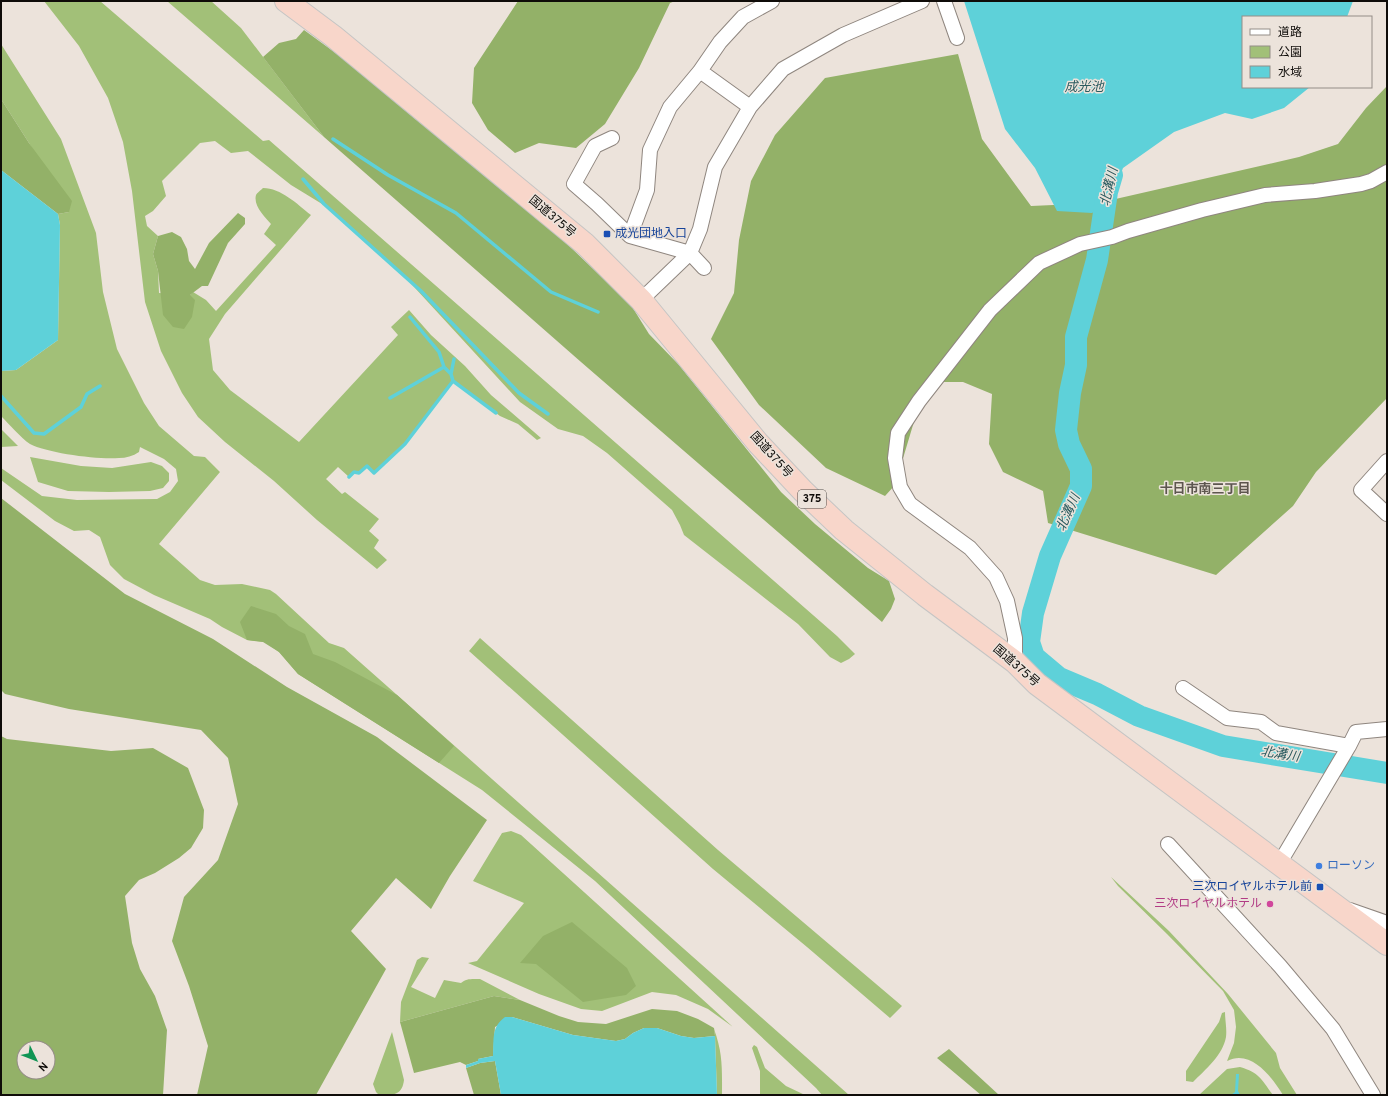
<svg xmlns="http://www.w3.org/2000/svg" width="1388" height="1096" font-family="Overpass,'Noto Sans JP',sans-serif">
<rect width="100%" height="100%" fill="#ece3db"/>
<path fill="#a2c078" d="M44 1H100L263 141 269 140 837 636 855 654 849 659 841 663 830 657 798 624 684 535 680 525 672 510 607 453 583 436 558 429 520 402 404 276 327 207 291 185 248 151 231 153 215 141 200 143 162 181 166 196 153 211 145 216 147 226 158 236 153 254 158 271 159 293 190 295 193 292 206 300 216 311 276 245 264 234 271 224C265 217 253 206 256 195 257 193 261 190 263 188 281 188 297 204 311 215L225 314 209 339 213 370 230 390 299 442 398 335 391 327 409 310 431 335 465 366 491 395 541 438 537 440 518 424 500 416 453 381 405 444 374 473 367 466 359 473 354 472 349 477 338 467 326 479 342 494 345 492 379 519 369 531 379 540 374 548 387 560 377 569 317 520 274 481 225 442 198 417 182 393 161 351 145 302 132 191 123 142 108 98 79 46Z
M167 1H211L241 28 324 137Z
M1 44 61 139 96 233 103 292 117 349 144 403 159 426 194 456 205 457 220 472 159 544 200 580 215 585 242 584 270 590 276 594 329 643 344 648 849 1095H822L816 1088 595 881 482 790 298 674 279 652 265 642 247 640 222 627 210 619 154 595 124 579 110 565 100 537 89 530 74 531 55 521 1 480V468L42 496 77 500 157 499 170 492 178 481 176 469 164 459 140 447 139 452C133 456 126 458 119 458 99 460 47 453 30 444 21 438 9 424 1 416V371L16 370 58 340 60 225 58 214 69 212 29 143 1 99Z
M1 429 18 446 1 447Z
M30 457 81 466 112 468 151 462 162 466 169 473V481L163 488 150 491 109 492 68 491 38 482Z
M480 638 718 850 902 1006 890 1018 807 947 713 869 469 651Z
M511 831 521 835 733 1027 708 1009 676 995 652 992 602 1011 581 1009 539 994 468 963 477 961 524 903 473 881 502 833Z
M1111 877 1169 931 1228 994 1276 1053 1280 1068 1297 1095H1283C1271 1076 1251 1049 1227 1061L1234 1043 1236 1027 1234 1010 1223 991 1167 934 1118 886Z
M422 957 429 958 411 987 435 998 444 980 461 983C466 978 473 979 480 979L520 1000 494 996 400 1022 401 1002 417 960Z
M1225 1012C1225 1020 1227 1029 1226 1037 1223 1055 1205 1070 1193 1082L1186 1081V1071L1219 1022 1222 1013Z
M714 1029C723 1054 722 1068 722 1095H717L715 1036Z
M392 1032 404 1080C402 1096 393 1095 379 1095L376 1092 373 1084Z
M754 1045 757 1047 765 1068 786 1086 805 1095H760V1071L752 1048Z
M1240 1067C1260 1073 1261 1079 1273 1095H1199L1227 1069Z"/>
<path fill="#93b168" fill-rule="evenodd" d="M518 1H675L670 3 639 68 605 124 576 148 539 143 515 153 488 130 472 103 474 68Z
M304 30 348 62 413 117 542 220 631 305 649 334 679 365 781 492 815 524 868 568 889 581 895 599 891 609 882 622 581 362 324 137 263 57 279 43 296 39Z
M958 54 982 139 1031 206 1098 203 1299 157 1338 144 1366 108 1387 86V398L1316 472 1293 506 1216 575 1048 523 1043 491 1003 472 989 444 992 394 963 382H929L913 425 895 485 885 496 826 468 759 405 711 339 734 293 739 240 751 181 775 135 825 78Z
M1 99 29 143 72 201 69 212 58 214 1 170Z
M238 213 245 218V224L228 243 208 286H202L190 295 195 300 192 317 184 329 173 327 163 315 158 271 153 254 158 236 172 232 181 237 187 249 189 261 195 269 209 243Z
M1 498 125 594 213 639 287 687 377 737 487 820 450 876 431 909 396 878 351 931 386 969 316 1095H197L208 1046 189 986 172 941 184 897 218 860 238 804 228 758 201 730 69 709 5 694 1 690Z
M251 606 276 614 289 626 305 634 313 654 335 662 397 695 454 746 439 763 298 674 279 652 263 642 247 640 240 622Z
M1 736 7 739 111 751 153 748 188 768 204 810 203 828 191 848 179 858 155 873 139 880 125 896 132 943 140 969 155 996 167 1030 163 1095H1ZM24 1048H48V1072H24Z
M572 922 627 968 636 986 626 995 583 1002 536 964 520 963 543 936Z
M494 996 520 1000 559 1016 578 1022 606 1024 652 1009 677 1011 698 1019 714 1028 715 1036 694 1038 681 1036 657 1028H644L633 1033 625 1039 616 1041 573 1035 512 1017 495 1027 493 1056 478 1059V1061L466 1065 460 1062 414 1073 400 1022Z
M949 1049 999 1095H981L937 1058Z
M495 1061 501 1095H474L466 1068 480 1063Z"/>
<path fill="#5ed1d9" d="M964 1H1353L1347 17H1243V87H1310L1284 108 1252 119 1225 113 1174 132 1123 168 1111 200 1092 213 1057 211 1035 168 1005 129Z
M1 170 58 214 60 225 58 340 16 370 1 371Z
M505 1017H512L573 1035 616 1041 625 1039 633 1033 644 1028H657L681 1036 694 1038 715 1036 717 1095H501L495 1061 480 1063 466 1068V1065L478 1061V1059L493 1056C494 1040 491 1027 505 1017Z
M1236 1074H1239L1238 1091 1240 1095H1231L1235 1092Z"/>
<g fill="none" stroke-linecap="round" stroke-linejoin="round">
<path stroke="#5ed1d9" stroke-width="3.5" d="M333 139 388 175 456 213 551 292 598 312
M303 179 324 204 421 291 519 393 548 414
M410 317 439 352 444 367
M453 381 496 413
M1 396 34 433 44 434 81 407 87 394 100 386
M390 398 444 367 451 374 454 359
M349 477 354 472 359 473 367 466 374 473 405 444 453 381 451 374"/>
<path stroke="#5ed1d9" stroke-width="22" d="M1112 175 1107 192 1097 260 1076 337V365L1070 393 1066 430 1069 444 1081 469V486L1050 556 1033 613 1029 642 1034 657 1059 678 1097 694 1139 716 1223 746 1387 773"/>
<defs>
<path id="minor" d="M944 1 957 38
M700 71 750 107
M612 138 595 146 574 184 597 204 630 236 690 253 704 268
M630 236 647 190 650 150 670 107 700 71 720 42 743 17 772 1
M641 300 690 253 700 229 715 167 750 107 783 69 843 35 922 1
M1387 461 1361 490 1387 514
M1015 662V638L1007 601 996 577 970 548 910 504 900 487 895 458 898 433 919 401 990 310 1039 263 1080 244 1112 237 1128 231 1202 210 1265 195 1315 191 1361 184 1371 181 1387 172
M1183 688 1227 718 1261 722 1276 733 1349 746
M1168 844 1280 966 1333 1029 1373 1095
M1279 864 1349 746 1356 732 1387 729
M1350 910 1387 923"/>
<path id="trunk" d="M286 1 333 36 585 244 641 300 758 443 803 491 844 530 925 595 1015 662 1037 684 1387 944"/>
</defs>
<use href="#minor" stroke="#8f867f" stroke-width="16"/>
<use href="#trunk" stroke="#c5c5c4" stroke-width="24"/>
<use href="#minor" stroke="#fff" stroke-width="14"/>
<use href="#trunk" stroke="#f8d6ca" stroke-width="22"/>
</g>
<g fill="#1a4fb4" stroke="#ece3db" stroke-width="1.5">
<rect x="603" y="230" width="8" height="8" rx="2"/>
<rect x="1316" y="883" width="8" height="8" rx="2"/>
</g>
<circle fill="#3f7fe0" stroke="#ece3db" stroke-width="1.5" cx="1319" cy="866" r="4"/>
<circle fill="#d1479c" stroke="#ece3db" stroke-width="1.5" cx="1270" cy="904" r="4"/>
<g text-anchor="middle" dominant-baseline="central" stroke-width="3" stroke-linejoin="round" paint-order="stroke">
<rect fill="#ece3db" stroke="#514c48" stroke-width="1" x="798" y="490" width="28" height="18" rx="3"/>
<g font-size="11" font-weight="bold" fill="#0f0c09">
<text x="812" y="499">375</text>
</g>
<g font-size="12" fill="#0f0c09" stroke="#ece3db">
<text transform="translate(552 217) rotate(40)">国道375号</text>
<text transform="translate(771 455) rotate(48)">国道375号</text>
<text transform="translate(1016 666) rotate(41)">国道375号</text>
</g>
<g font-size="12" fill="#164399" stroke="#ece3db" text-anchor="start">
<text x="615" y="234">成光団地入口</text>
<text x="1312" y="887" text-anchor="end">三次ロイヤルホテル前</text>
</g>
<g font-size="12" fill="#366cbe" stroke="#ece3db" text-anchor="start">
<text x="1327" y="866">ローソン</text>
</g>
<g font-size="12" fill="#b23c85" stroke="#ece3db" text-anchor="end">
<text x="1262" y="904">三次ロイヤルホテル</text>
</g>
<g font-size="13" font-style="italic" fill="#2b5c60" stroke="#ece3db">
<text x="1084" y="88">成光池</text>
<text transform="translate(1110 187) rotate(-77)">北溝川</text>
<text transform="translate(1069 513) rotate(-66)">北溝川</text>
<text transform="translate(1280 755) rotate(9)">北溝川</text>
</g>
<g font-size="13" font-weight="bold" fill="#5d564f" stroke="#ece3db">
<text x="1205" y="490">十日市南三丁目</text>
</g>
</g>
<rect width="1388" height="1096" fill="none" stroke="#0f0c09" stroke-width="4"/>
<rect x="1242" y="16" width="130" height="72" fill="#ece3db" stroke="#948d87"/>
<rect x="1250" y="29" width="20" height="6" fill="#ffffff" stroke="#948d87"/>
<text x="1278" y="36" font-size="12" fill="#0f0c09">道路</text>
<rect x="1250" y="46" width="20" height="12" fill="#a2c078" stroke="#948d87"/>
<text x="1278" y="56" font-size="12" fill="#0f0c09">公園</text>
<rect x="1250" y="66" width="20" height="12" fill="#5ed1d9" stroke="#948d87"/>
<text x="1278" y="76" font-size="12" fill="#0f0c09">水域</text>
<g transform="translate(36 1060) rotate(133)"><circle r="19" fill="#ece3db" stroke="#948d87"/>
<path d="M0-3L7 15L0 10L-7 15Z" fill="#109554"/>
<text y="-6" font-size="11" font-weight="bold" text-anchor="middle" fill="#0f0c09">N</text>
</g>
</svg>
